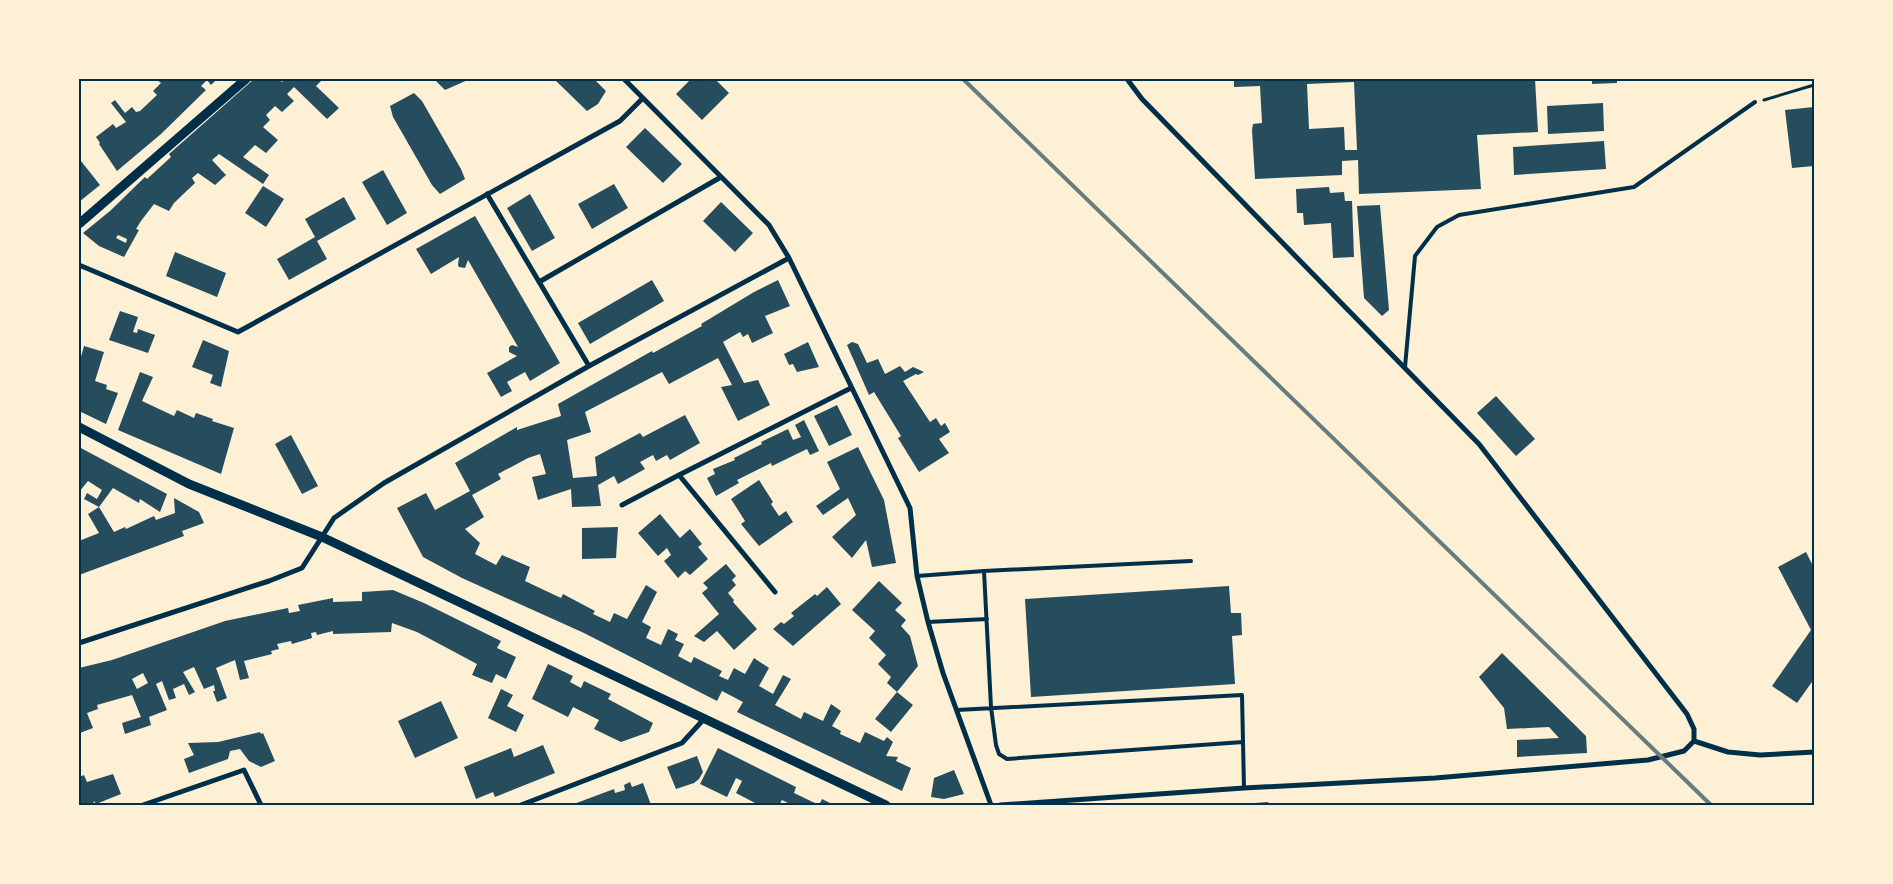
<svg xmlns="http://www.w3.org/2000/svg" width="1893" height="884" font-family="Helvetica,sans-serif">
<rect width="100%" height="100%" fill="#fdf0d5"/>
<path fill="#264d5e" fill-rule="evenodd" d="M156 79H176L177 80 179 79H217L211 85 207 80 201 86 206 90 161 134 117 171 99 144 100 143 96 137 113 124 116 128 126 122 111 103 115 100 125 113 132 107 136 112 140 111 157 95 153 91 161 83Z
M254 79H278L282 82 285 79H323L316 86 339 108 327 119 294 87 287 94 294 101 282 112 275 106 266 115 270 120 263 127 278 140 266 153 255 145 243 157 269 175 263 184 219 154 212 160 226 175 215 185 198 173 192 178 195 183 174 203 169 211 154 204 141 221 136 229 139 230 124 257 99 246 83 233 110 211 145 177 147 179 171 157 169 154ZM118 235 127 239 126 243 116 238Z
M434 79H470L445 90Z
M554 79H594L606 91 598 104 587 111Z
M691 79H715L729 93 702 120 676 94Z
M1234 79H1394V81L1535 79 1538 132 1477 135 1481 189 1359 194 1358 160 1342 161V175L1255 179 1252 130 1253 124 1262 123 1260 86 1234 87ZM1354 82 1357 150H1345L1344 127 1309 129 1307 84Z
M1592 79H1617V83L1592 84Z
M414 93 422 101 461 169 465 179 440 194 432 185 393 117 390 106Z
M1603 103 1604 131 1548 134 1547 106Z
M1814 107V166L1792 168 1785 110Z
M645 128 682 164 663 183 626 147Z
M1604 141 1606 169 1514 175 1513 147Z
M81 161 100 185 79 202V163Z
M383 170 407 213 387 225 362 182Z
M614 184 628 208 592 229 578 204Z
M263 186 284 199 266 227 245 213Z
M1329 187 1330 193 1344 192 1345 201H1352L1354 257 1333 258 1331 223 1304 225 1303 213H1297L1296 189Z
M530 194 555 238 532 251 507 208Z
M344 197 356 219 317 241 327 259 289 280 277 259 315 237 305 219Z
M721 202 753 233 735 252 703 221Z
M1380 205 1389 310 1382 316 1364 298 1357 206Z
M475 216 560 363 530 381 525 372 507 382 512 391 501 397 487 373 517 356 509 352V347L512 345 518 347 468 260 465 268 459 267 458 265 459 257 431 274 416 249Z
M175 252 226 273 217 297 166 276Z
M652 280 664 301 590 344 578 323Z
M778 280 790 306 765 316 773 333 752 343 748 334 743 337 740 332 723 342 744 383 758 380 770 405 738 421 721 387 732 385 718 358 669 384 662 372 585 412 591 432 567 440 573 478 597 476 595 457 640 433 643 437 685 415 700 443 670 460 667 455 656 461 653 455 640 462 645 469 618 484 614 476 598 485 601 506 572 507 571 489 538 500 532 477 546 474 540 454 528 458 498 474 501 479 472 495 484 517 465 529 480 543 475 554 496 565 502 555 530 567 525 581 561 598 563 594 595 611 593 614 610 622 614 613 627 619 646 585 657 592 642 622 651 627 646 638 661 645 668 629 678 634 675 640 684 644 678 656 691 663 694 657 722 671 719 676 728 680 734 668 745 674 754 658 769 668 759 686 773 694 783 675 791 679 775 705 801 719 804 712 823 721 831 704 841 711 832 726 841 731 840 734 860 743 865 732 884 741 887 737 893 742 886 756 898 757 896 761 911 768 902 791 737 712 743 702 722 691 717 701 584 633 462 578 423 557 397 508 426 493 435 510 470 491 455 463 517 427V430L561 416 558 404 652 351 653 353 702 326 701 324 754 292Z
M120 311 138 317 133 332 137 333 138 329 155 335 148 353 109 340Z
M203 340 229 351 221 387 210 383 213 375 192 367Z
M808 342 819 367 797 372 793 364 789 365 784 354Z
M852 342 858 344 867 363 878 359 885 374 900 366 905 372 913 367 924 372 918 375 916 374 903 381 930 422 936 418 941 426 945 423 950 432 939 439 949 453 919 472 898 438 901 436 874 392 869 395 847 345Z
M84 346 104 352 95 381 107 385 106 389 118 393 106 424 79 411V364Z
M140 372 153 377 142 401 174 416 177 410 194 418 196 413 213 419 212 421 234 428 221 474 118 430Z
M1496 396 1535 439 1516 456 1477 413Z
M837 405 852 435 829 446 814 416Z
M804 420 819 451 810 455 807 449 772 466 771 463 737 480 739 483 716 496 707 478 715 474 713 469 735 460 734 458 762 444 761 442 788 429 793 440 801 437 795 425Z
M291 435 318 486 302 494 275 444Z
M79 447 167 494 160 512 140 499 139 503 113 488 99 507 114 532 125 527 126 529 154 516 156 520 175 513 174 498 199 512 204 523 182 531 184 536 79 575V541L99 533 88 514 99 507 84 499 87 493 97 499 102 490 88 481 79 492Z
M858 447 884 500 896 563 872 567 866 540 852 558 832 537 856 515 848 498 823 515 816 506 840 489 827 462Z
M759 480 773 502 771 504 779 516 786 511 793 522 759 546 741 524 745 521 731 499Z
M660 514 680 538 690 529 702 544 698 547 708 559 690 575 685 571 678 578 664 561 671 555 667 548 658 556 638 533Z
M618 527 616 558 582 559V528Z
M1806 552 1814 568V679L1797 703 1772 686 1811 630 1778 567Z
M726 564 736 576 732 580 736 585 728 593 734 600 733 602 757 629 734 650 717 631 704 642 694 636 719 614 702 593 708 588 703 583Z
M879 581 902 603 895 610 906 620 901 626 910 636 918 666 897 692 887 683 891 677 878 664 886 655 869 638 875 631 852 610Z
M1229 586 1231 613H1241L1242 635 1232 636 1235 684 1031 697 1025 599Z
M827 587 841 604 793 646 773 629 781 622 784 624 794 616 791 613 815 594 817 596Z
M393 590 424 603 501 641 497 648 516 657 506 679 496 674 492 683 472 675 477 664 417 632 392 623 391 632 333 634V631L317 635 316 632 311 633 312 638 292 644 291 641 277 644 279 649 271 651 272 654 244 661 249 678 240 680 235 660 216 668 227 698 217 702 213 691H215L214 685 204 689 194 667 183 672 195 692 189 695 184 684 173 689 176 698 169 700 162 681 156 684 167 710 149 717 151 725 125 734 122 723 141 717 132 695 97 705 98 709 87 713 93 728 80 733 79 729V668L112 660 225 621 288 608 289 613 300 611 298 605 333 598V602L362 601V592ZM143 673 148 683 137 689 132 679Z
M1502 653 1586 736 1587 753 1517 757V740L1559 738 1549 727 1507 729 1504 708 1479 677Z
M548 664 573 676 570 682 581 688 584 681 611 694 608 699 653 723 649 732 621 742 594 729 599 720 573 707 568 717 532 699Z
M501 689 513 695 507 706 524 715 516 732 488 718Z
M897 692 913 705 891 732 875 719Z
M441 701 458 738 415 758 398 721Z
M260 732 261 734 263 733 275 761 261 767 249 761 240 749 230 751 228 759 189 773 184 759 194 755 188 743 218 742Z
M543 745 555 773 495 797 493 792 476 799 464 767 511 748 514 757Z
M718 748 796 787 794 793 819 805 822 799 834 805H787L788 803 782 800 779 805H754L755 803 736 793 742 781 736 778 727 797 700 784Z
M697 756 703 772 699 779 694 783 676 789 667 767Z
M954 770 964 794 944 799 931 797 934 778Z
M113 774 121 794 96 804 94 801 93 805H79V777L84 775 87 782Z
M630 782 632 787 643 783 651 805H571L614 789 615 793 625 790 624 785Z
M1268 802 1269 805H1242V804Z"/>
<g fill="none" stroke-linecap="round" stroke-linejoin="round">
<path stroke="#003049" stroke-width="3" d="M1764 100 1814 85"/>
<path stroke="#003049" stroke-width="4" d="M1405 367 1415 256 1437 227 1459 215 1634 187 1755 102
M1191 561 984 571 991 707 996 745 999 754 1007 759 1243 742
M917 576 984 571
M928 622 987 619
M957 710 1242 695 1244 788"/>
<path stroke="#003049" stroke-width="5" d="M624 79 769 225 789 258 910 508 917 576 928 622 943 673 991 805
M1127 79 1142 99 1479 444 1687 714 1694 729V741
M487 194 589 366
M79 265 238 332 620 121 643 98
M539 282 721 177
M679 475 775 592
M622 505 679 475 851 388
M79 643 269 581 302 568 334 518 384 483 589 366 789 258
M1694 741 1728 752 1760 755 1814 752
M143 805 244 770 261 805
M521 805 682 743 704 719
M1000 805 1244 788 1435 778 1648 760 1684 751 1694 741"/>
<path stroke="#003049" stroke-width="9" d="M79 224 246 79
M79 427 189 484 322 537 886 805"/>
<path stroke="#657d81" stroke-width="4" d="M963 79 1711 805"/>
</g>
<rect width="1893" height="884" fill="none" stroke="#fdf0d5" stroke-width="160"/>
<rect x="80" y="80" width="1733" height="724" fill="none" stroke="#003049" stroke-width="2"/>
</svg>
